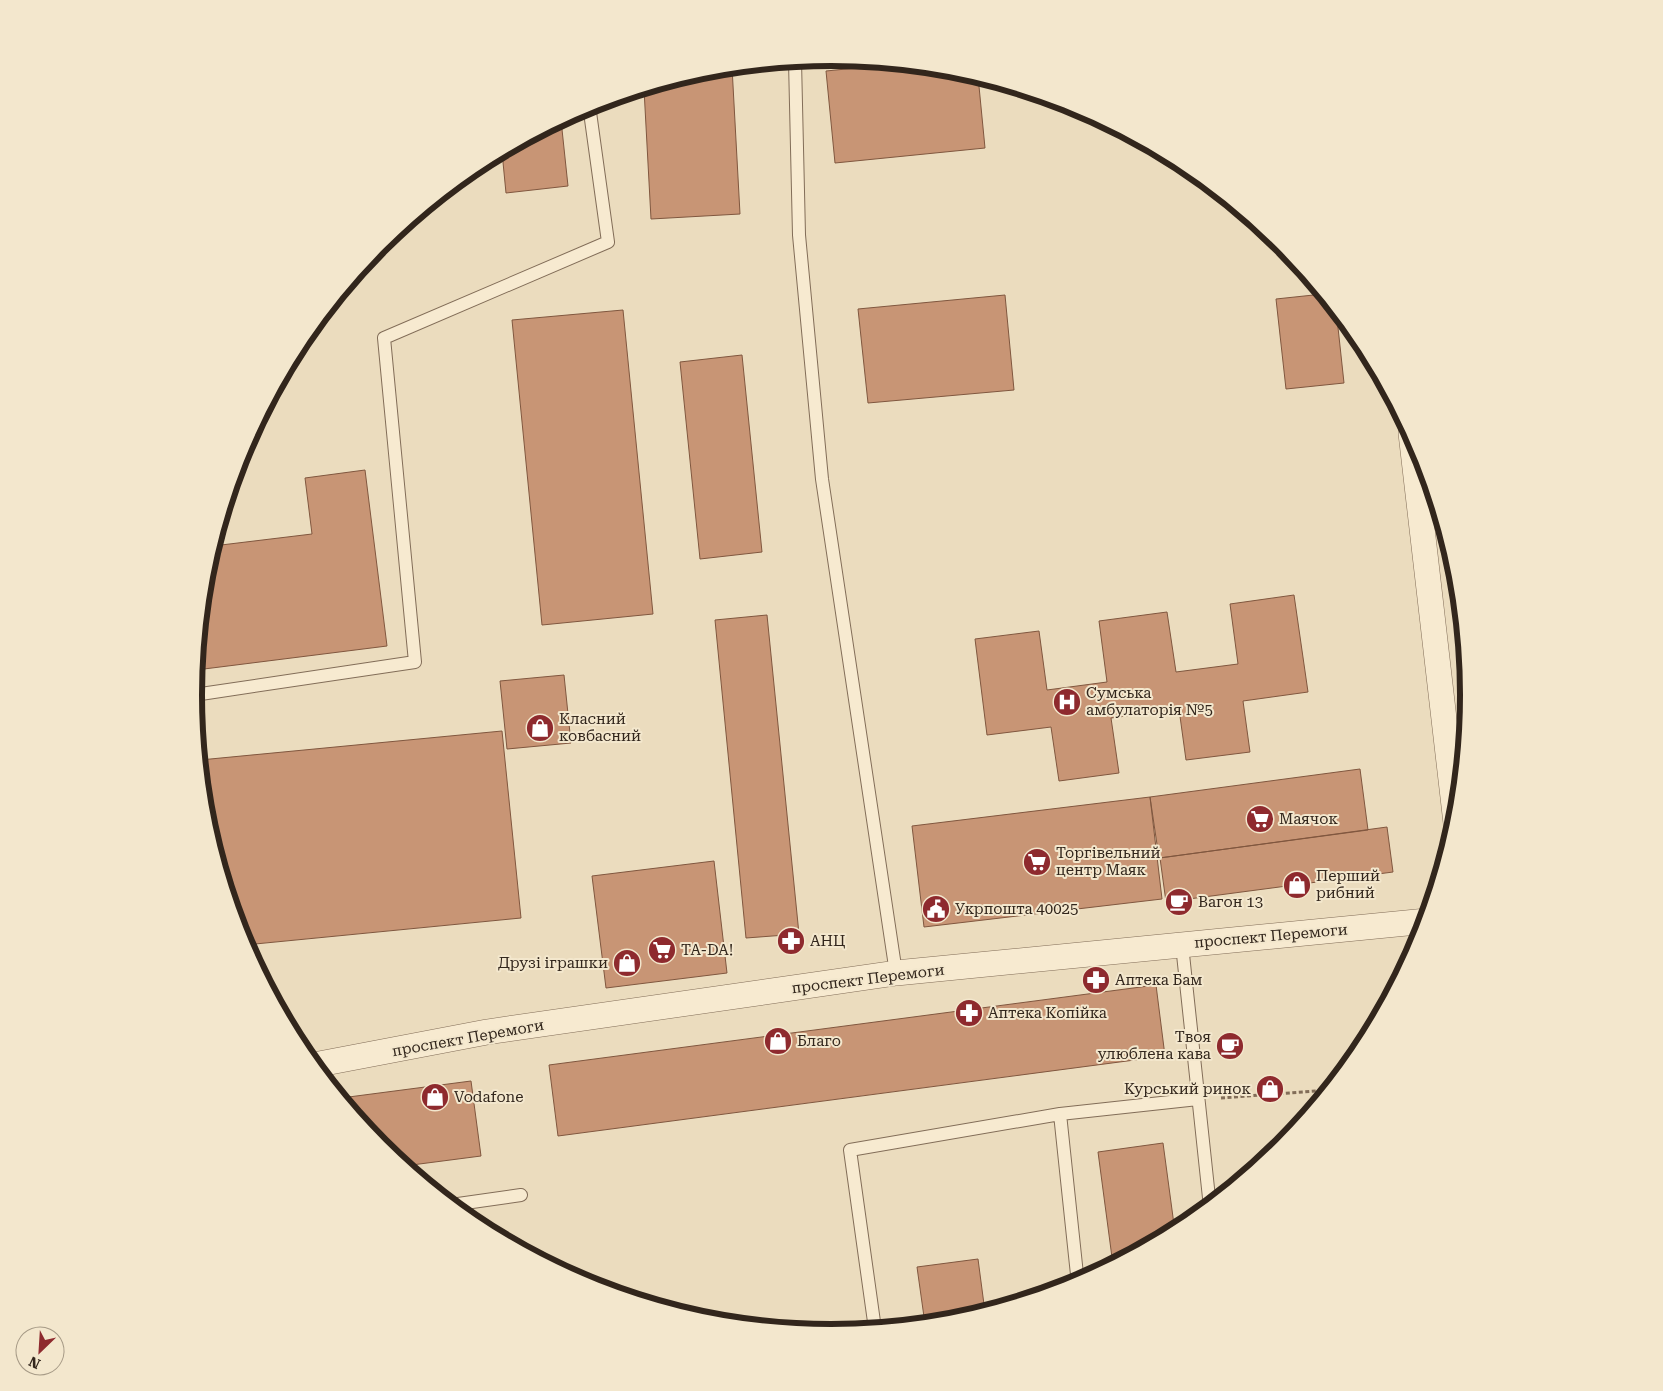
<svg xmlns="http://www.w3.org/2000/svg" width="1663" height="1391" font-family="'Roboto Serif',serif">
<rect width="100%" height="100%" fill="#ebdcbe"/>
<path fill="#c89575" stroke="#80573f" d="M896 64 956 70 978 76 985 148 835 163 826 71Z
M732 67 740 214 651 219 644 89 707 70Z
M561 120 568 186 506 193 502 152Z
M1323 294 1336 309 1344 383 1286 389 1276 299Z
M1005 295 1014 390 868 403 858 309Z
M623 310 653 614 542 625 512 320Z
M742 355 762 552 700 559 680 362Z
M365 470 387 646 196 670 206 571 213 546 312 534 305 478Z
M1294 595 1308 692 1243 701 1250 752 1186 760 1179 709 1111 718 1119 773 1059 781 1051 727 987 735 975 639 1039 631 1047 690 1107 682 1099 621 1167 612 1176 672 1238 664 1230 604Z
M767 615 799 934 746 938 715 620Z
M564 675 571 743 507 749 500 681Z
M502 731 521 918 245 945 242 939 206 820 200 760Z
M1360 769 1368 830 1159 858 1150 797Z
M1150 797 1162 899 924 927 912 826Z
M1387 827 1393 872 1166 902 1160 858Z
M714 861 727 973 606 988 592 876Z
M1156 985 1165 1056 558 1136 549 1065Z
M471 1081 481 1156 404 1166 380 1146 341 1098Z
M1163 1143 1175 1232 1113 1265 1098 1152Z
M978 1259 985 1312 956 1321 925 1324 917 1267Z"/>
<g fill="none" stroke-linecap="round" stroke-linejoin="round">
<defs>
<path id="service" d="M795 61 799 235 822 479 896 973
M194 695 415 662 384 338 608 242 589 105
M1182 945 1210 1207
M451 1205 521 1195
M1078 1284 1060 1114 1198 1099
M875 1329 850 1150 1060 1114"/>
<path id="minor" d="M1411 433 1456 823
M314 1065 487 1032 896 973 1427 921"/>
</defs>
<use href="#service" stroke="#826d58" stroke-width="14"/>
<use href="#minor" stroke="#826d58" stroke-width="26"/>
<path stroke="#826d58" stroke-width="3" stroke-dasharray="4 2.5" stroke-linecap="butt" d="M1221 1098 1329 1090"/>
<use href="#service" stroke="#f7ead0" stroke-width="12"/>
<use href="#minor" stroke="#f7ead0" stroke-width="25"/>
</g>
<defs>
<symbol id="hospital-disc" viewBox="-11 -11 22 22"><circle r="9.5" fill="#8e2a2e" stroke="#f3e7cd"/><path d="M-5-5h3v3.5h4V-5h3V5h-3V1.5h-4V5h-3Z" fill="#fff"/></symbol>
<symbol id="shop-disc" viewBox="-11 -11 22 22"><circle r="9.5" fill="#8e2a2e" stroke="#f3e7cd"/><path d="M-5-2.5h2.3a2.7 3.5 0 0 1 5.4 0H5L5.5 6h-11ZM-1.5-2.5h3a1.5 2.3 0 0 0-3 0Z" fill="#fff"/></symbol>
<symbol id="supermarket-disc" viewBox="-11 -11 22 22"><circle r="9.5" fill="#8e2a2e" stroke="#f3e7cd"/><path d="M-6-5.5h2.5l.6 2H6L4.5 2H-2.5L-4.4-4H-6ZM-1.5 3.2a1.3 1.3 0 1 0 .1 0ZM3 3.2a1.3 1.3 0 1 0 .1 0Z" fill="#fff"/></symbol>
<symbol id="cafe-disc" viewBox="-11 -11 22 22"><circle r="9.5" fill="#8e2a2e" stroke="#f3e7cd"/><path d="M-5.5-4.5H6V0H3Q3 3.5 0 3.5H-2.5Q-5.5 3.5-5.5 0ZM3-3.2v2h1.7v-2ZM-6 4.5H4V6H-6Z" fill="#fff"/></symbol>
<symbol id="civic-disc" viewBox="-11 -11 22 22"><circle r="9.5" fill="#8e2a2e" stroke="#f3e7cd"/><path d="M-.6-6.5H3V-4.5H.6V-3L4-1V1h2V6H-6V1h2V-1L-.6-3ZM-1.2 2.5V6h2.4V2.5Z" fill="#fff"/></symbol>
<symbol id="pharmacy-disc" viewBox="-11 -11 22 22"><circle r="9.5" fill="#8e2a2e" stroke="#f3e7cd"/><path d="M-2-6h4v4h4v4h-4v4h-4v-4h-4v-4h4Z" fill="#fff"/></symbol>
</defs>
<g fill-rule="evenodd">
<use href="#hospital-disc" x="1051" y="686" width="32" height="32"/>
<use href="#shop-disc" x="524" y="712" width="32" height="32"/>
<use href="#supermarket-disc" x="1244" y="803" width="32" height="32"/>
<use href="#supermarket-disc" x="1021" y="846" width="32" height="32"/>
<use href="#shop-disc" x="1281" y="869" width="32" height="32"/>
<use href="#cafe-disc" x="1163" y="886" width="32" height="32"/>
<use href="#civic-disc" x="920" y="893" width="32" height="32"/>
<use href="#pharmacy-disc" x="775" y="925" width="32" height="32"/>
<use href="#supermarket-disc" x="646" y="934" width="32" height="32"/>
<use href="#shop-disc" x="611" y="947" width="32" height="32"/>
<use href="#pharmacy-disc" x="1080" y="964" width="32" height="32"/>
<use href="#pharmacy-disc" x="953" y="997" width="32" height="32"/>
<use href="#shop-disc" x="762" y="1025" width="32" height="32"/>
<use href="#cafe-disc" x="1214" y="1030" width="32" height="32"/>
<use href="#shop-disc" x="1254" y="1073" width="32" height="32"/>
<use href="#shop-disc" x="419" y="1081" width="32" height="32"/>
</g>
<g text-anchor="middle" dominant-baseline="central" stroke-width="4" stroke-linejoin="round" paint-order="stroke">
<g font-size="15" fill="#32261c" stroke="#f3e7cd" text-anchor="start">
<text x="1086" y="693">Сумська<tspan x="1086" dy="17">амбулаторія №5</tspan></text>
<text x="559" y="719">Класний<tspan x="559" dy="17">ковбасний</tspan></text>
<text x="1279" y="819">Маячок</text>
<text x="1056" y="853">Торгівельний<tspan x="1056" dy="17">центр Маяк</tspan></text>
<text x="1316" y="876">Перший<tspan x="1316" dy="17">рибний</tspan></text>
<text x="1198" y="902">Вагон 13</text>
<text x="955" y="909">Укрпошта 40025</text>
<text x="810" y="941">АНЦ</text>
<text x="681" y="950">TA-DA!</text>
<text x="608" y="963" text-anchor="end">Друзі іграшки</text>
<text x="1115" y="980">Аптека Бам</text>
<text x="988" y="1013">Аптека Копійка</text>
<text x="1211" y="1037" text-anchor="end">Твоя<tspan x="1211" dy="17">улюблена кава</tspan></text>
<text x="797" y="1041">Благо</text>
<text x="1251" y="1089" text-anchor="end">Курський ринок</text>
<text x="454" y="1097">Vodafone</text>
</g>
<g font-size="15" fill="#32261c" stroke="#f3e7cd">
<text transform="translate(1271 936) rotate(-5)">проспект Перемоги</text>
<text transform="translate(868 979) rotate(-7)">проспект Перемоги</text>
<text transform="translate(468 1038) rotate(-10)">проспект Перемоги</text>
</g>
</g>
<path d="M0 0H1663V1391H0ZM202 695a629 629 0 1 1 1258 0a629 629 0 1 1-1258 0Z" fill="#f3e7cd" fill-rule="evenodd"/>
<path fill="none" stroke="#32261c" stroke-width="6" d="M202 695a629 629 0 1 1 1258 0a629 629 0 1 1-1258 0Z"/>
<g transform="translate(40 1351) rotate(205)"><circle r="24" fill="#f3e7cd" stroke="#a69a86"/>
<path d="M0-4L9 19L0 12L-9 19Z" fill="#8e2a2e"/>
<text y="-8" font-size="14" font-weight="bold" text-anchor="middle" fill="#32261c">N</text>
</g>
</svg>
